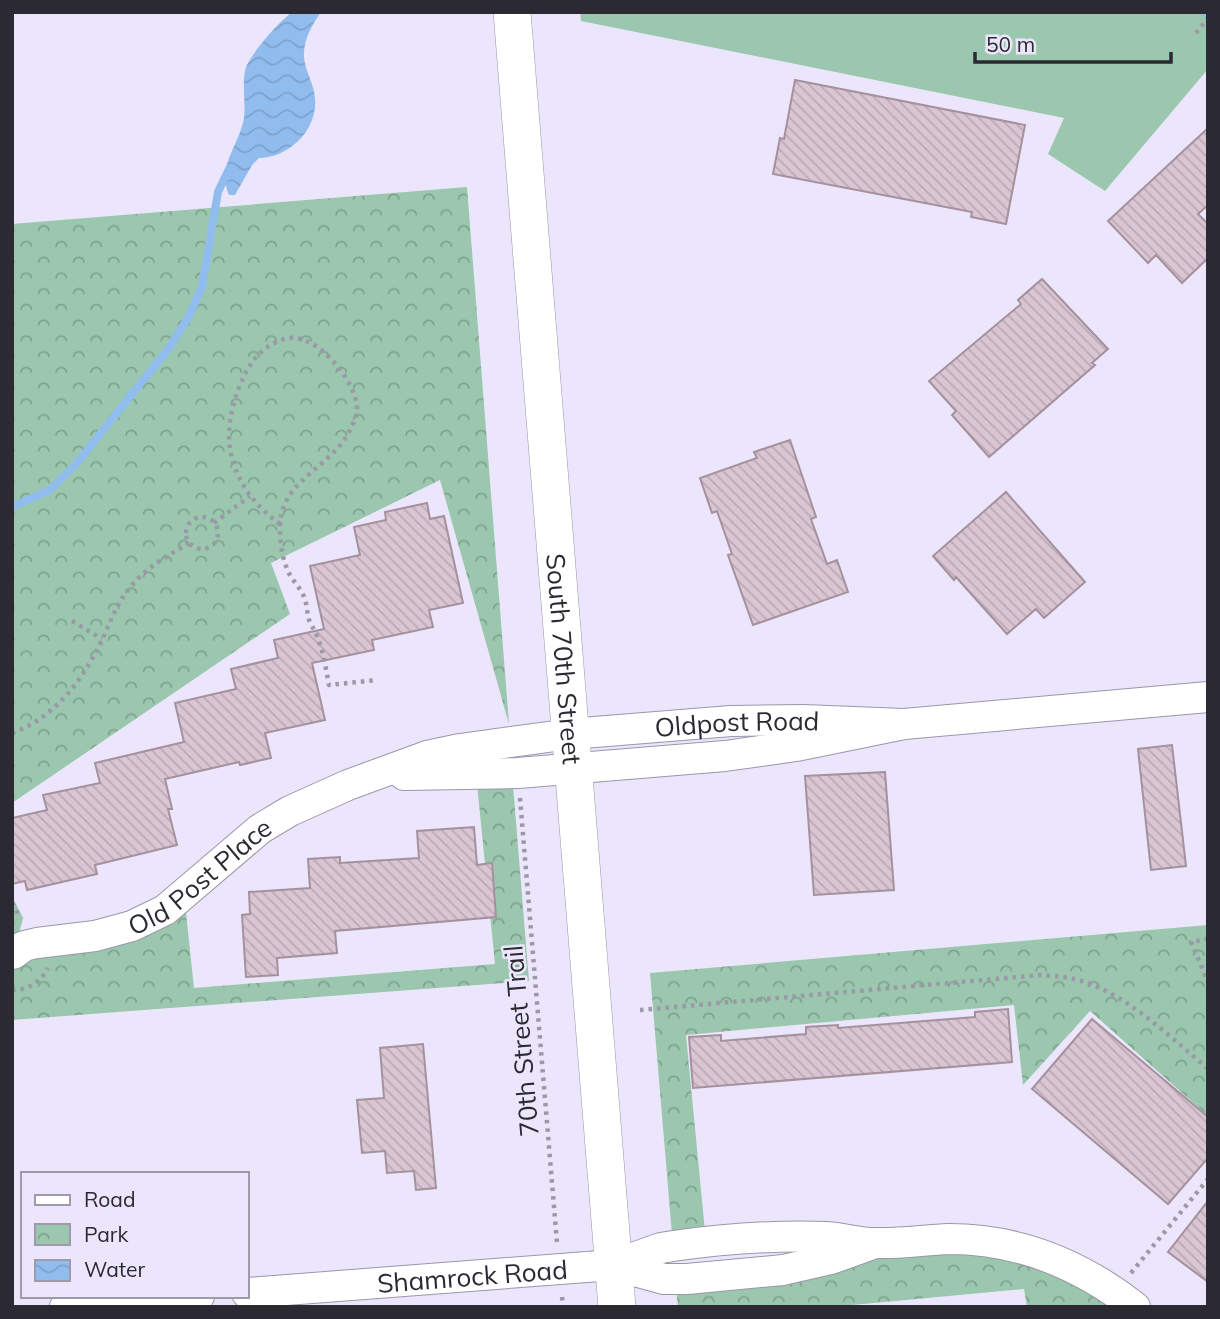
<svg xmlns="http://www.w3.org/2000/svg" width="1220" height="1319" font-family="Mulish,sans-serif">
<defs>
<pattern id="park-crowns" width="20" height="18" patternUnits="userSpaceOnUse" patternTransform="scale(1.75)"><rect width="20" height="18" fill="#9bc7ae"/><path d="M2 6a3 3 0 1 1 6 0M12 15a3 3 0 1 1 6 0" fill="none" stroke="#7fa28e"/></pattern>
<pattern id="water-waves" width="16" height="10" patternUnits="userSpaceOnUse" patternTransform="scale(1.75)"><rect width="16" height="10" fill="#91bdee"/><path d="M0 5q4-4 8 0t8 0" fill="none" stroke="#7da2cd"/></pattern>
<pattern id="building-back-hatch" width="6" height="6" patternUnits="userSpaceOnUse" patternTransform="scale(1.75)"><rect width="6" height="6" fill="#dac5d3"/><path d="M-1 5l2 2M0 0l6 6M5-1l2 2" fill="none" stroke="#bba9b6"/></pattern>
</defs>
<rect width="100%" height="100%" fill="#ebe6fb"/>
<path fill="#9bc7ae" d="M580 12H1208V69L1105 191 1048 154 1064 118 581 21Z"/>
<path fill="url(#park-crowns)" d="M467 187 509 724 440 480 271 563 290 614 12 803V224Z
M512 773 529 981 12 1020V896L23 918 14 953 184 894 194 988 495 964 476 774Z
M1208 925V1116L1090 1011 1023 1085 1014 1005 686 1035 706 1242 673 1246 650 973Z
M990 1241 1135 1307H1027L1024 1289 831 1307H678L675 1279Z"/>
<path fill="url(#water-waves)" d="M292 12H321C312 25 303 40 304 57 305 71 314 84 315 98 318 130 289 158 259 158L252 165 235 195H229C216 167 239 146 244 118 246 104 241 76 247 65 254 50 279 22 292 12Z"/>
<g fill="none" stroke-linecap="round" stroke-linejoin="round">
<path stroke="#91bdee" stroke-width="8" d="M1204 12 1208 15
M12 507 50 490 76 464 169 348 188 318 202 287 218 192 229 169"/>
</g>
<path fill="url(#building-back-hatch)" stroke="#a5919e" stroke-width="2" d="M795 80 1025 125 1006 224 971 217 972 212 773 174 780 138 784 139Z
M1208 128V205L1198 214 1208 224V258L1182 283 1156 255 1148 263 1108 221Z
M1042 279 1108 349 1092 363 1095 365 989 457 952 415 956 411 929 381 1021 304 1018 300Z
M790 440 816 517 811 519 827 564 837 560 848 592 753 625 728 555 732 554 717 511 712 513 700 478 757 458 754 452Z
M1006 492 1085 582 1044 618 1036 609 1007 634 956 577 954 580 933 556Z
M427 503 430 519 444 516 463 603 429 610 433 627 372 640 374 650 312 663 325 720 265 733 271 758 240 765 239 762 165 779 172 809H168L177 845 95 865 97 874 27 890 25 881 12 884V818L47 810 43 795 100 783 95 763 184 742 175 703 236 689 231 669 278 658 274 640 324 629 310 566 360 555 354 527 386 520 385 512Z
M1172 745 1186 866 1151 870 1138 749Z
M885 772 894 890 814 895 805 776Z
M474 827 477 865 492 863 496 917 335 931 337 953 277 958 278 975 246 977 242 915 250 914 249 892 310 888 308 859 340 857V863L419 858 417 831Z
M1008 1009 1012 1062 693 1088 689 1037 721 1035V1041L806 1034V1027L838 1025V1028L975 1017V1012Z
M1092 1019 1208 1117V1158L1168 1204 1032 1089Z
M423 1044 436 1188 416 1190 414 1171 387 1173 385 1151 362 1153 357 1100 384 1098 380 1048Z
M1208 1201V1282L1168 1252Z"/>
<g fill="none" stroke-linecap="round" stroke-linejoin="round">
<defs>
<g id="minor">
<path d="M404 775 518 773 725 756 796 746 904 724 1208 697"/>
<path id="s1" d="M13 954 24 946 37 943 95 936 132 926 165 910 260 829 290 811 348 785 427 756 460 749 570 734 731 721 803 720 904 724"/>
<path d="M613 1265 664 1279H687L783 1270 831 1259 870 1245"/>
<path id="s2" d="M247 1293 613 1265 661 1248 673 1246C723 1239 776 1235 827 1237 843 1238 859 1243 875 1243 899 1244 924 1240 949 1239 1019 1239 1080 1264 1135 1307"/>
<path d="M65 1307 199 1296"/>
</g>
<g id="major">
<path id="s3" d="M512 12 617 1307"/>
</g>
</defs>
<use href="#minor" stroke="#9b96aa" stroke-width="32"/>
<use href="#major" stroke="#9b96aa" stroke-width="38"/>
<path stroke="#9b98a7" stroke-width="4.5" stroke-dasharray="3.5 5" stroke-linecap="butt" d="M1196 33 1208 18
M186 533a16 16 0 1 1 32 0a16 16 0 1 1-32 0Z
M214 523 250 496
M280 524C245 499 222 460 231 416 234 396 245 368 259 354 268 345 284 336 297 338 324 343 358 384 357 411 357 416 354 421 352 426 334 468 281 478 280 526 280 543 282 561 291 577 296 584 302 591 305 599 307 606 307 613 309 620 312 627 316 632 318 639 324 654 326 670 329 685L377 680
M72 621 102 639
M12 733C53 719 83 680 101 642 110 624 116 604 129 589 145 568 167 556 189 543
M520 798 557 1243
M12 903 18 914H12
M1208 939 1191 942 1208 982
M12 990C28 990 41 982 48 968
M640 1010 1041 975C1052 976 1063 976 1074 979 1121 989 1172 1038 1208 1069
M1131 1273 1208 1179
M562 1297 563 1307"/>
<use href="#minor" stroke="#fff" stroke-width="30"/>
<use href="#major" stroke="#fff" stroke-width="37"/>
</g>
<g text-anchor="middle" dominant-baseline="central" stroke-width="5" stroke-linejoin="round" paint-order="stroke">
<g font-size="26" fill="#2b2931" stroke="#ebe6fb">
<text stroke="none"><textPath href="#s3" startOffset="649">South 70th Street</textPath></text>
<text stroke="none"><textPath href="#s1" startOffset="780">Oldpost Road</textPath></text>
<text stroke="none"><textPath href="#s1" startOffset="208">Old Post Place</textPath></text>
<text transform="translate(521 1041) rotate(-95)">70th Street Trail</text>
<text stroke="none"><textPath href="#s2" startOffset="226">Shamrock Road</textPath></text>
</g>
</g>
<rect width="1220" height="1319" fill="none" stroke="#2b2931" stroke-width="28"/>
<rect x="21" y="1172" width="228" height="126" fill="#ebe6fb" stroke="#9e9aaa" stroke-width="2"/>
<rect x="35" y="1195" width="35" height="10" fill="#ffffff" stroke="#9e9aaa" stroke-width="2"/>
<text x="84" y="1207" font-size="21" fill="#2b2931">Road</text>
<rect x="35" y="1224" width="35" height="21" fill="url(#park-crowns)" stroke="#9e9aaa" stroke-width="2"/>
<text x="84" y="1242" font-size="21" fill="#2b2931">Park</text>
<rect x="35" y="1260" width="35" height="21" fill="url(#water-waves)" stroke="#9e9aaa" stroke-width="2"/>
<text x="84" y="1277" font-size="21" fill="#2b2931">Water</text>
<path d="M975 52v10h196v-10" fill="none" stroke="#2b2931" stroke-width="3.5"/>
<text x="986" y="52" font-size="21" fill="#2b2931" stroke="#ebe6fb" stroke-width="5" paint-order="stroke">50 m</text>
</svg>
